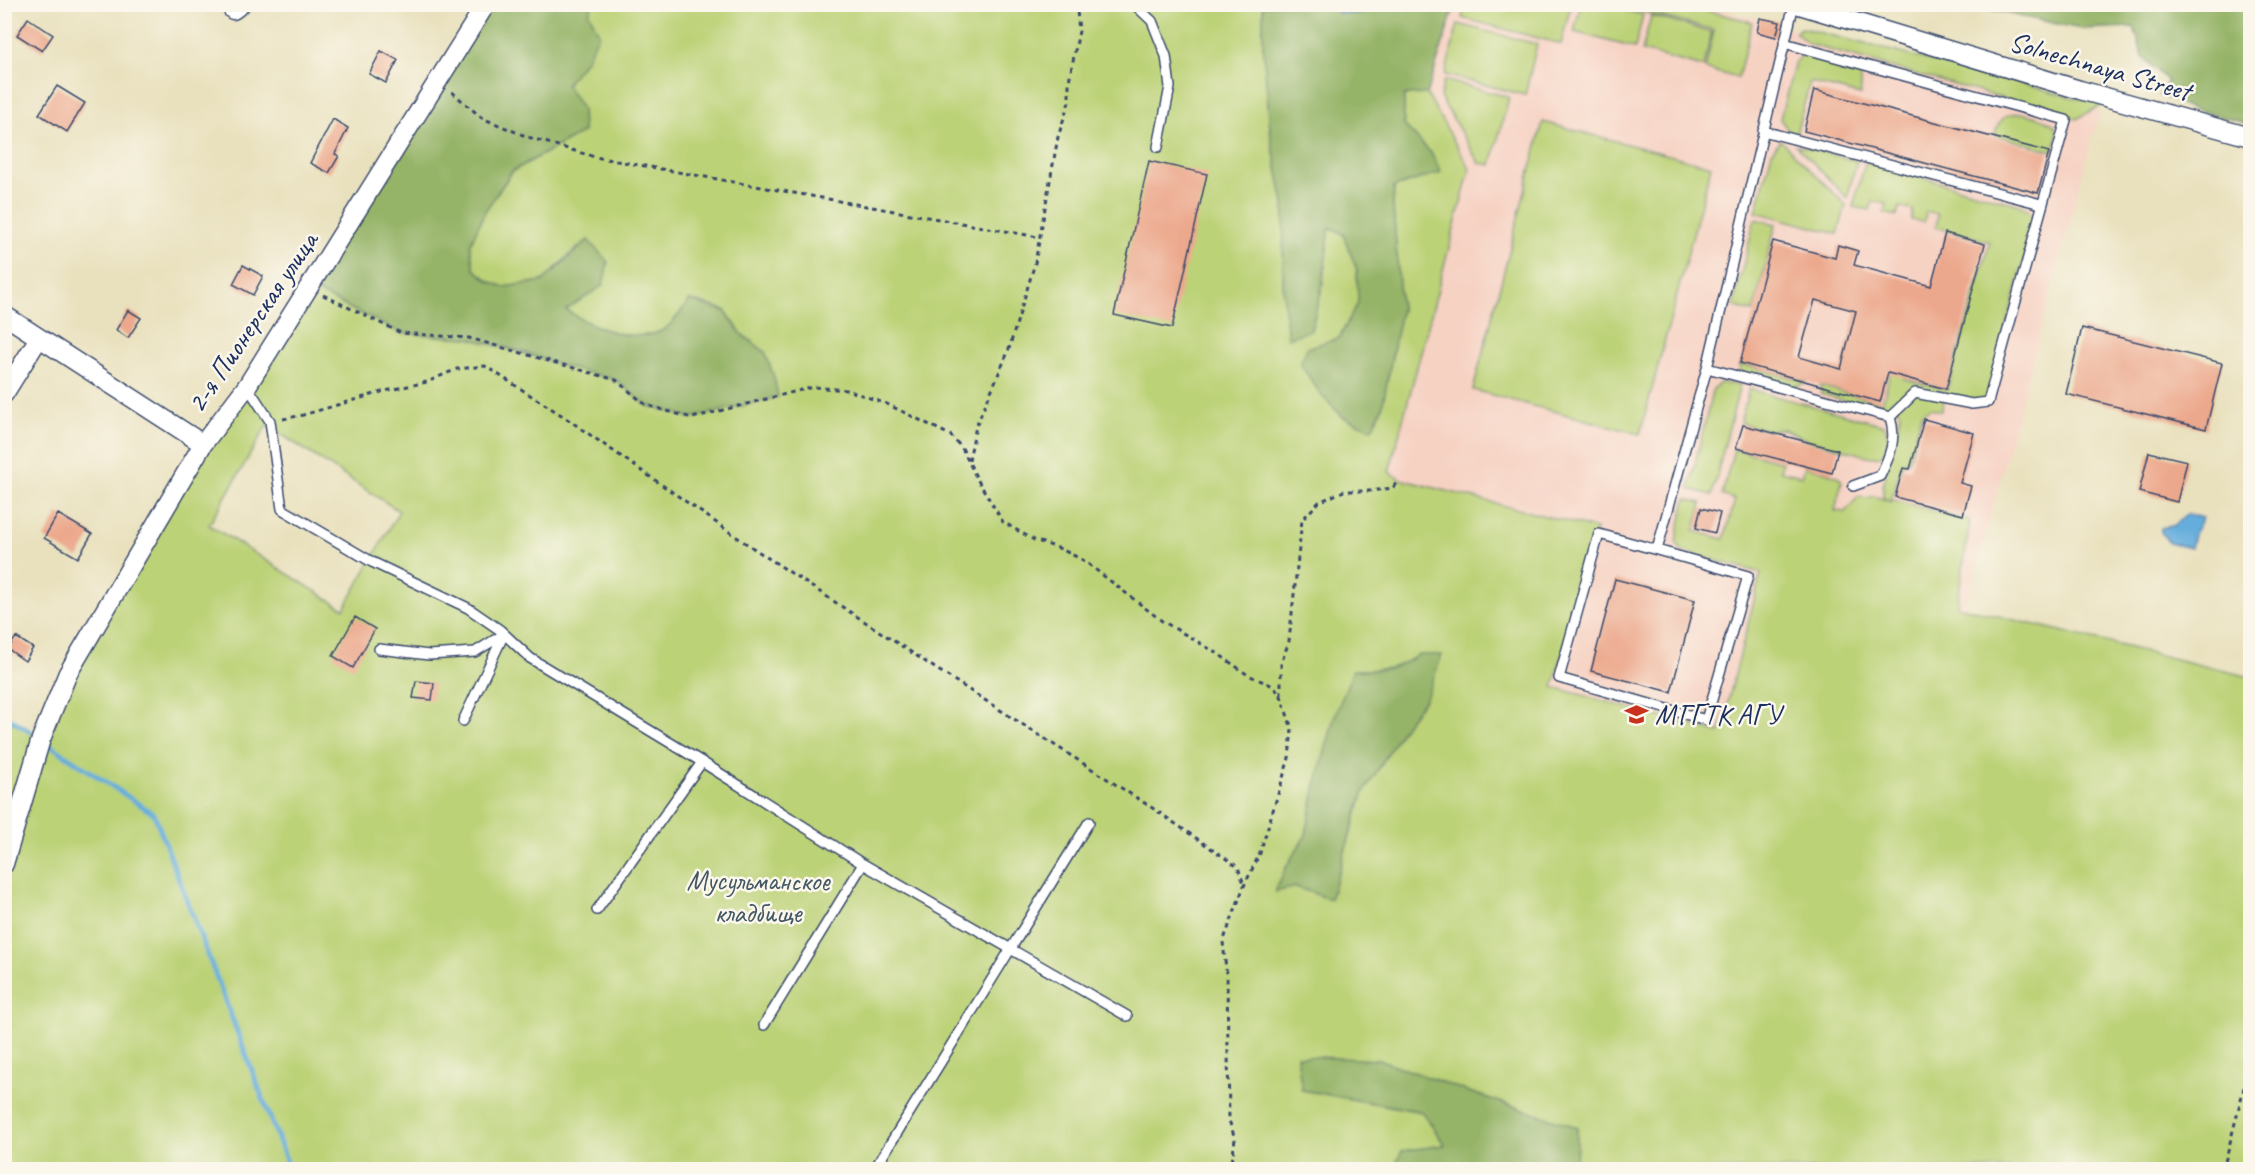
<svg xmlns="http://www.w3.org/2000/svg" width="2255" height="1174" font-family="Caveat,sans-serif">
<rect width="100%" height="100%" fill="#fbf7ec"/>
<filter id="ink" filterUnits="userSpaceOnUse"><feTurbulence type="fractalNoise" baseFrequency=".0167" numOctaves="2"/><feDisplacementMap in="SourceGraphic" scale="12" xChannelSelector="R" yChannelSelector="G"/><feConvolveMatrix kernelMatrix="1 2 1 2 8 2 1 2 1" color-interpolation-filters="sRGB"/></filter>
<filter id="wash" filterUnits="userSpaceOnUse"><feTurbulence type="fractalNoise" baseFrequency=".008" numOctaves="4" result="noise"/><feDisplacementMap in="SourceGraphic" scale="24" xChannelSelector="R" yChannelSelector="G"/><feGaussianBlur stdDeviation="1.35" result="paint"/><feColorMatrix in="noise" values="0 0 0 0 0 0 0 0 0 0 0 0 0 0 0 0 0 1.4 0 .05"/><feComposite in="paint" operator="in"/></filter>
<g filter="url(#wash)">
<rect width="100%" height="100%" fill="#e9e1be"/>
<path fill="#f6d2c3" d="M1455 5H1703L2099 112 1840 1075 1282 955 1389 472 1470 169 1427 94Z"/>
<path fill="#bcd277" stroke="#6c806a" stroke-width="1.5" fill-rule="evenodd" d="M592 5H1263V47L1271 138 1284 203 1283 292 1311 330 1322 288 1329 227 1343 234 1357 270 1358 303 1339 338 1307 348 1382 408 1401 310 1393 206 1394 187 1441 172 1431 153 1404 125V95L1427 94 1470 169 1389 472 1400 479 1596 529 1553 687 1720 733 1761 573 1682 551 1676 542 1686 499 1702 503 1694 531 1724 539 1735 500 1722 495 1734 449 1782 462 1780 471 1802 476 1805 466 1837 476 1842 481 1835 511 1845 512 1859 496 1867 498 1874 496 1891 502 1894 500 1970 521 1957 606 2250 677V1169H1576L1577 1127 1469 1092 1380 1060 1302 1090 1422 1112 1445 1145 1403 1151 1393 1170 5 1169 4 718 41 739 68 673 309 288 359 313 432 336 469 338 616 380 646 405 692 418 778 397 765 352 742 334 725 310 690 300C683 308 675 322 666 328 639 347 590 326 565 310L603 285 588 240 570 254 543 281 504 287 489 281 474 269 470 245 485 211 513 171 583 132 582 109 565 84 586 60 589 13ZM267 425 399 511 344 609 209 525ZM1418 655 1426 698 1405 725 1363 794 1330 899 1296 887 1276 891 1286 867 1306 835 1316 785 1353 670C1379 670 1396 671 1418 655Z
M1465 5V4L1571 5 1561 44 1462 18Z
M1581 5H1604L1643 15 1635 48 1574 32Z
M1615 5H1685L1752 22 1738 78 1705 69 1714 30Z
M1651 16 1712 32 1703 67 1642 51Z
M1458 24 1537 44 1525 95 1445 75Z
M1802 28 1971 71 2007 78 2063 95 2103 104 2077 119 1808 44 1796 33 1799 29Z
M1803 55C1819 56 1852 60 1860 76 1862 81 1861 89 1860 95L1810 82 1796 134 1788 130 1780 119 1795 62Z
M1444 80 1509 97 1491 165 1479 163 1440 97Z
M2022 113C2032 116 2055 119 2057 131 2058 137 2055 145 2053 151L1995 135C1998 118 2006 114 2022 113Z
M1543 122 1711 166 1640 434 1473 390Z
M1780 140 1846 205 1838 234 1756 212 1772 152Z
M1796 145 1857 161 1847 198Z
M1865 163 1882 166 2020 205 2031 213 2034 222 1987 400 1973 402 1945 397 1941 411 1930 408 1922 414 1909 460 1902 464 1891 501 1883 498V486L1901 414 1897 407 1890 414 1821 394 1820 386 1882 403 1907 313 1921 317 1904 379 1947 390 1990 242 1936 227 1938 214 1926 212 1924 222 1911 220 1913 210 1900 207 1897 216 1884 213 1886 204 1873 201 1870 210 1853 207Z
M1755 219 1776 224 1753 312 1733 306Z
M1740 364 1806 382 1796 387 1746 374 1740 370Z
M1720 383 1740 385 1712 495 1689 489 1713 389Z
M1749 389 1884 425C1890 436 1890 448 1880 456L1871 457 1805 439 1784 429 1768 430 1740 423Z"/>
<path fill="#95b468" stroke="#587263" stroke-width="1.5" d="M486 5H592L589 13 599 34 586 60 566 84 582 109 583 132 512 171 485 211 470 245 474 269 489 281 504 287 543 281 588 240 608 262 603 285 566 310C592 327 635 346 665 329 674 323 683 308 690 300L725 311 742 335 765 352 774 377 778 397 692 418 646 405 616 380 562 366 523 352 469 338 401 333 309 288Z
M1263 5H1332L1339 13 1361 14 1364 5H1455L1427 94 1404 95V125L1431 153 1441 172 1394 187 1393 206 1401 310 1382 408 1372 429 1343 417 1322 396 1300 364 1307 348 1339 338 1358 303 1357 270 1343 234 1330 227 1322 288 1311 330 1288 338 1283 292 1284 203 1271 138 1263 47Z
M1967 5H2250V123H2246L2192 109 2159 95 2168 81 2143 57 2134 27 2081 29Z
M1418 655H1442L1426 698 1405 725 1363 794 1330 899 1296 887 1275 892 1286 867 1306 835 1316 785 1334 718 1353 670C1379 670 1396 671 1418 655Z
M1297 1056 1380 1060 1469 1092 1577 1127 1576 1169H1393L1402 1151 1445 1145 1423 1112 1302 1090Z"/>
<path fill="#65addc" stroke="#406e9d" stroke-width="1.5" d="M1332 5H1364L1361 14 1339 13Z
M2188 514 2203 518 2194 534 2191 548 2169 543 2161 532V528L2172 526Z"/>
<g fill="none" stroke-linecap="round" stroke-linejoin="round">
<path stroke="#65addc" stroke-width="5" d="M4 715 31 732
M47 743 154 814 290 1170"/>
</g>
<g id="blocks">
<path fill="#eca88c" fill-rule="evenodd" d="M28 18 53 35 42 51 17 35Z
M1760 18 1780 22 1776 37 1757 32Z
M381 51 398 60 386 83 369 74Z
M57 86 85 103 67 132 39 114Z
M1814 90 2049 152 2038 193 1804 131Z
M333 119 348 128 335 154 339 156 329 173 310 163Z
M1149 161 1207 174 1172 328 1114 315Z
M1945 233 1985 244 1946 389 1888 373 1880 402 1740 363 1773 241 1835 258 1838 245 1858 251 1854 265 1931 286ZM1815 300 1856 311 1841 369 1799 357Z
M243 265 263 276 253 295 233 284Z
M128 310 141 318 128 338 116 330Z
M2082 328 2222 363 2206 429 2066 394Z
M1924 419 1974 433 1960 483 1971 486 1963 515 1895 497 1903 468 1910 469Z
M1743 425 1838 450 1832 473 1736 448Z
M2149 452 2187 461 2177 502 2139 492Z
M1701 508 1720 513 1715 533 1696 528Z
M58 514 92 534 78 558 44 538Z
M1615 579 1695 600 1671 692 1591 671Z
M355 617 375 629 353 668 333 656Z
M16 637 33 648 25 661 8 649Z
M416 681 434 683 432 700 413 698Z"/>
</g>
</g>
<g filter="url(#ink)">
<use href="#blocks" fill-opacity="0" stroke="#3a4a6c" stroke-width="1.5"/>
<g fill="none" stroke-linecap="round" stroke-linejoin="round">
<defs>
<path id="service" d="M1134 4 1152 21 1166 56 1170 87 1158 147
M1784 43 2066 120 1988 402 1972 404 1915 393 1890 417
M1763 131 2041 204
M1707 368 1890 417C1897 439 1890 456 1880 476L1853 486
M247 386 270 421 282 509 372 562 468 608 500 630 530 658 702 762 863 864 1127 1016
M1657 550 1748 576 1706 720 1559 678 1599 534 1657 550 1707 368 1794 4
M379 649 429 655 475 652 504 634
M463 721 504 634
M597 910 702 762
M764 1025 863 864
M874 1170 1089 822"/>
<path id="minor" d="M1796 4 2080 90 2250 137
M233 10 241 4
M4 315 203 444
M4 394 39 338
M4 864 41 739 68 673 203 444 247 386 486 4"/>
</defs>
<use href="#service" stroke="#3a4a6c" stroke-width="12"/>
<use href="#minor" stroke="#3a4a6c" stroke-width="21"/>
<path stroke="#3a4a6c" stroke-width="3" stroke-dasharray="4.5 4.5" stroke-linecap="butt" d="M452 92 482 118 528 137 595 157 1038 237
M323 295 401 333 469 338 616 380 646 405 692 418 813 387 847 390 887 404 950 435 962 448 977 479 1003 522 1034 540 1061 549 1083 560 1162 621 1217 653 1248 675 1273 686 1281 696 1292 729 1289 758 1260 853 1244 886 1223 942 1227 979 1229 1120 1235 1139 1231 1170
M283 419 303 415 385 391 427 382 457 369 485 366 563 416 744 542 938 670 1157 811 1238 867 1244 885
M969 460 976 426 1008 352 1035 263 1058 137 1069 102V81L1079 31 1077 11 1074 4
M1281 695V664L1289 641 1302 520 1319 502 1344 491H1370L1393 488 1396 483
M2223 1170 2250 1064"/>
<use href="#service" stroke="#fff" stroke-width="9"/>
<use href="#minor" stroke="#fff" stroke-width="18"/>
</g>
</g>
<defs>
<symbol id="university-bare" viewBox="-9 -9 18 18"><path d="M0-5L7-2L0 1L-7-2ZM-4 1L0 2.5L4 1V4Q0 6-4 4Z" fill="#c8321e" stroke="#fbf7ec" stroke-width="2.5" paint-order="stroke"/></symbol>
</defs>
<g fill-rule="evenodd">
<use href="#university-bare" x="1620" y="698" width="33" height="33"/>
</g>
<g text-anchor="middle" dominant-baseline="central" stroke-width="5" stroke-linejoin="round" paint-order="stroke">
<g font-size="28" fill="#1b2f5e" stroke="#fbf7ec">
<text transform="translate(2100 66) rotate(16)">Solnechnaya Street</text>
<text transform="translate(252 322) rotate(-56)">2-я Пионерская улица</text>
</g>
<g font-size="28" fill="#1b2f5e" stroke="#fbf7ec" text-anchor="start">
<text x="1655" y="714">МГГТК АГУ</text>
</g>
<g font-size="28" fill="#435864" stroke="#fbf7ec">
<text x="758" y="880">Мусульманское<tspan x="758" dy="32">кладбище</tspan></text>
</g>
</g>
<rect width="2255" height="1174" fill="none" stroke="#fbf7ec" stroke-width="24"/>
</svg>
